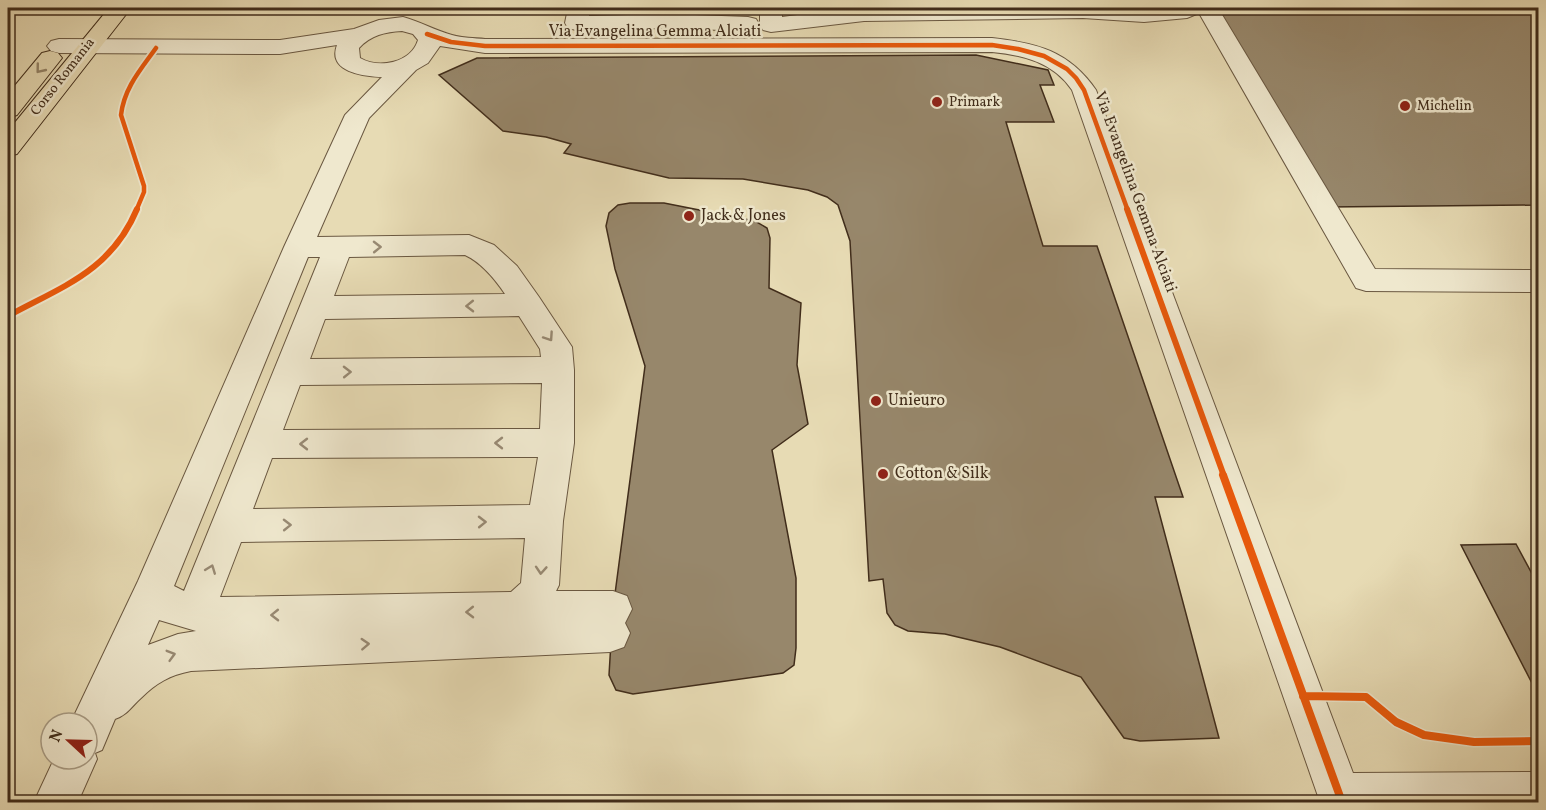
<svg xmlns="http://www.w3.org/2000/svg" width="1546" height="810" font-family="Vollkorn,serif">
<rect width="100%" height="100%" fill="#e7dbb4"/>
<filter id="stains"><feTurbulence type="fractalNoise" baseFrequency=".00333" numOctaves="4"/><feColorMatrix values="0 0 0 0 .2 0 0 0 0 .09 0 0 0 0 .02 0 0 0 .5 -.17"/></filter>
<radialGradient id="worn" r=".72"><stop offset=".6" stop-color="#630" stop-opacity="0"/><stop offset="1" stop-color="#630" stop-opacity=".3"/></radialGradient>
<path fill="#97876b" stroke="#412d1b" stroke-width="1.5" d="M1216 8H1538V205L1327 207Z
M976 55 1048 70 1054 85H1040L1054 122H1006L1043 246H1097L1183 497H1155L1219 738 1140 741 1124 738 1081 677 1000 647 945 634 908 631 895 625 887 613 883 579 869 581 850 241 838 205 827 197 808 190 743 179 669 178 564 153 571 144 546 137 503 131 439 75 477 58Z
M630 203H664L755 221 767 228 770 238 769 288 801 303 797 365 808 424 772 450 796 578V648L794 665 783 673 633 694 616 690 609 675 613 609 645 366 615 269 606 226 609 213 618 205Z
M1516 544 1538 585V695L1461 545Z"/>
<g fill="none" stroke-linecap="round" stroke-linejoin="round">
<defs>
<path id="minor" d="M568 8H590L589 16 668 14 748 17 756 19 759 24 756 29 748 31 668 28 576 30 568 28 565 23Z
M760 8H782V17L851 8H1218L1375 269 1538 270V292L1366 291 1356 288 1199 13 1187 18 1144 22 1083 18 864 21 771 32 763 30 760 25Z
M403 17C421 22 434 30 452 35 462 38 474 38 485 39L992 38C1037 43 1069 51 1096 90L1353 773 1538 772V802H1320L1072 90C1053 62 1023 55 992 52L485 53 440 46 428 63 416 70 369 118 317 237 469 235 494 245 517 266 539 297 572 347 574 370V443L563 521 559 585 556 591H613L627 596 632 609 625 623 630 633 624 647 610 652 191 671C170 675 156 683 141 698 132 706 127 715 115 719L102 750 95 753 97 759 78 802H34L54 759H87V723H71L72 720 138 581 284 247 345 115 382 77C363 76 327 72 337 45L280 54 59 53 51 51 47 46 51 41 59 39 280 40 354 29 379 20ZM402 31 413 34 418 40C411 63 379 69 360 58L359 48C371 35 385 32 402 31ZM465 255C482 263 495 279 505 294L334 296 349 257ZM308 257H320L184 591 174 586ZM519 316 540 349 541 357 310 359 325 319ZM542 383 540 429 283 430 300 385ZM538 457 530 505 253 509 272 458ZM525 538 521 583 511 592 220 597 241 542ZM159 620 196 631 178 634 148 645Z"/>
<path id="major" d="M109 8H131L17 154 8 156V131Z
M50 51 58 53 62 58 17 115 8 118V94L42 53Z"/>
</defs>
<use href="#minor" stroke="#6a5841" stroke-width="2"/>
<use href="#major" stroke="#412d1b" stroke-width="2"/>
<use href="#minor" fill="#efe8ce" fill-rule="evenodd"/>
<use href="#major" fill="#e7dbb4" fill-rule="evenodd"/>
<defs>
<path id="cycleway-far2" d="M427 34 451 42 485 46 992 45 1018 49 1044 56 1067 69 1076 78 1084 90 1128 211
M136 211 144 192V186L121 115C124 88 141 69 156 48"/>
<path id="cycleway-far1" d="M1127 209 1224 476
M8 316C63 286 111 271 137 209"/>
<path id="cycleway" d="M1223 475 1342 802
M1303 696 1366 697 1396 722 1424 735 1474 742 1538 741"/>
</defs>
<use href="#cycleway-far2" stroke="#efe8ce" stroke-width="8"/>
<use href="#cycleway-far1" stroke="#efe8ce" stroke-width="10"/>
<use href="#cycleway" stroke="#efe8ce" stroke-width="11"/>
<use href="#cycleway-far2" stroke="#e8590c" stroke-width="4.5"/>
<use href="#cycleway-far1" stroke="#e8590c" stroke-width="6"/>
<use href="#cycleway" stroke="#e8590c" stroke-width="8"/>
</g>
<defs><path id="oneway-chevron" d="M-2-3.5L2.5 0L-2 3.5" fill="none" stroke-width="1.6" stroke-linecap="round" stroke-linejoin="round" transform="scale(1.5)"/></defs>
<use stroke="#948468" href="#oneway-chevron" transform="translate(40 69) rotate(129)"/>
<g stroke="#988a74">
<use href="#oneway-chevron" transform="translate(377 247) rotate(-1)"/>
<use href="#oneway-chevron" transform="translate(470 306) rotate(179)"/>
<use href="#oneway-chevron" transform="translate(549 337) rotate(56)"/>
<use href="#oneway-chevron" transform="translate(347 372) rotate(-1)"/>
<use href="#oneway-chevron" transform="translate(499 443) rotate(180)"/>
<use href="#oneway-chevron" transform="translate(304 444) rotate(180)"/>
<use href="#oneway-chevron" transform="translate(482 522) rotate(-1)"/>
<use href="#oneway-chevron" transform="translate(287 525) rotate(-1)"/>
<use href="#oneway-chevron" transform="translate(211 569) rotate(-69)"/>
<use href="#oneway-chevron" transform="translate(541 570) rotate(94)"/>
<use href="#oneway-chevron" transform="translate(470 612) rotate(179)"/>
<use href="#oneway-chevron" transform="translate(275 615) rotate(179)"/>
<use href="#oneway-chevron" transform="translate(365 644) rotate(-3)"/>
<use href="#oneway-chevron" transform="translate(171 655) rotate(-16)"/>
</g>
<g fill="#8f2418" stroke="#efe8ce" stroke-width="2">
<circle cx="937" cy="102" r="6"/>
<circle cx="1405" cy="106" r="6"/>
<circle cx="689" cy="216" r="6"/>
<circle cx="876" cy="401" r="6"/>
<circle cx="883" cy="474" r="6"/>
</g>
<g text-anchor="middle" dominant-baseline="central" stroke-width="5" stroke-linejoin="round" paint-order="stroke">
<g font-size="14" fill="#412d1b" stroke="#efe8ce">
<text transform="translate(63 77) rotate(-52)">Corso Romania</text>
</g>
<g font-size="14" fill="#412d1b" stroke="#efe8ce" text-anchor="start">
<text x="949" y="102">Primark</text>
<text x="1417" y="106">Michelin</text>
</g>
<g font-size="16" fill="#412d1b" stroke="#efe8ce">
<text x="655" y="32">Via Evangelina Gemma Alciati</text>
<text transform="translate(1135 192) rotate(70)">Via Evangelina Gemma Alciati</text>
</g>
<g font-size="16" fill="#412d1b" stroke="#efe8ce" text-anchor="start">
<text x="701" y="216">Jack &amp; Jones</text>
<text x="888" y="401">Unieuro</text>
<text x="895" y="474">Cotton &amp; Silk</text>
</g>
</g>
<rect width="1546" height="810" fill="none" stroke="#e7dbb4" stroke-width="30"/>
<rect x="9" y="9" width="1528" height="792" fill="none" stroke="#412d1b" stroke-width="3"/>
<rect x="15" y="15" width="1516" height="780" fill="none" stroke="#412d1b" stroke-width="1.5"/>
<g transform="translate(69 741) rotate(292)"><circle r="28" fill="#efe8ce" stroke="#a99d86" stroke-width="1.5"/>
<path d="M0-4.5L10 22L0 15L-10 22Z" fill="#8f2418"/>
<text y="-9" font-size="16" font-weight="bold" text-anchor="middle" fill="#412d1b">N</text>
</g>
<rect width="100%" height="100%" filter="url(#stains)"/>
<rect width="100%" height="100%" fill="url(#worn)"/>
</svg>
